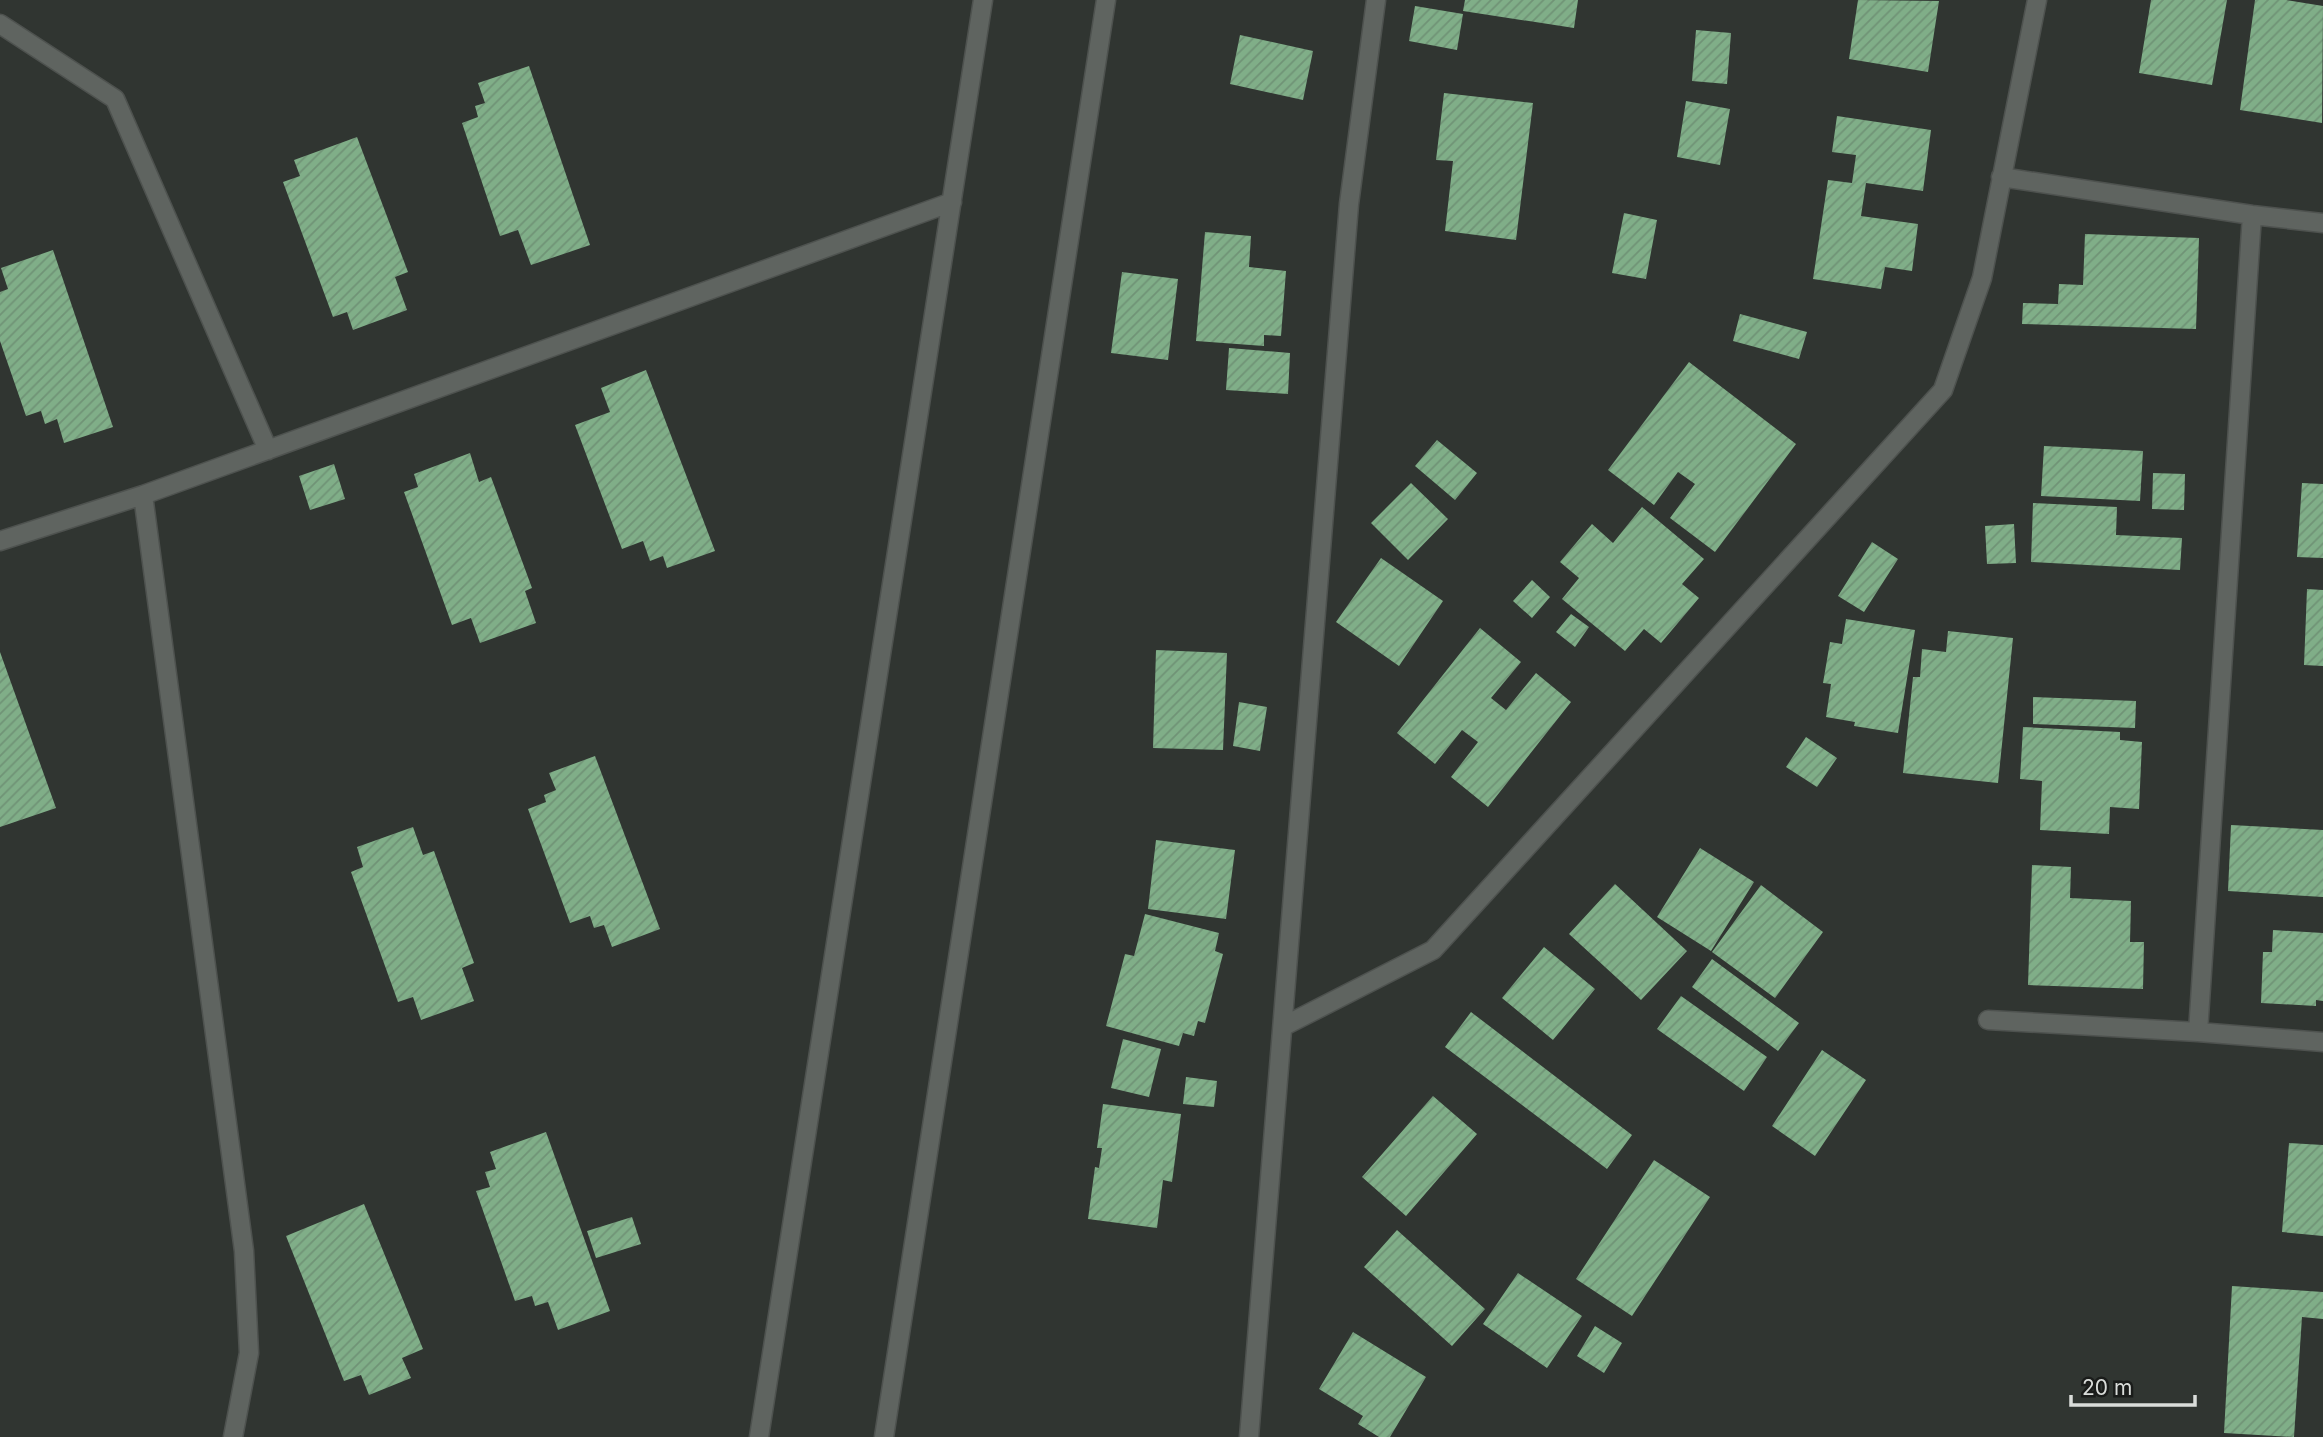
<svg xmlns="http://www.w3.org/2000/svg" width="2323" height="1437" font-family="Inter,sans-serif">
<defs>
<pattern id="building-hatch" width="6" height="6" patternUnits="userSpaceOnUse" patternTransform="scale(1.75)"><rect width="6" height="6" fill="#80ae88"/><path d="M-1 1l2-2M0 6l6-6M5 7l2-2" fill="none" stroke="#709376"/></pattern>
</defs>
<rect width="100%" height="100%" fill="#303531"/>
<path fill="url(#building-hatch)" d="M1465 0H1578L1574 28 1463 11Z
M1858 0 1939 1 1928 72 1849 59Z
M2151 0H2227L2212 85 2139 73Z
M2255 0H2286L2323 6 2322 123 2240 110Z
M1415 6 1463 14 1457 50 1409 41Z
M1696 30 1731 33 1727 84 1692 81Z
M1240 35 1313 51 1303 100 1230 84Z
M529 66 590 245 531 265 518 230 500 236 462 123 478 117 475 106 485 103 478 83Z
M1444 93 1533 103 1516 240 1445 231 1453 161 1436 160Z
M1686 101 1730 109 1720 165 1677 157Z
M1837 116 1931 130 1923 191 1866 183 1861 216 1918 224 1912 271 1885 267 1881 289 1813 279 1828 180 1852 183 1856 155 1832 152Z
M357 137 408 272 395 277 407 310 353 330 347 312 333 317 283 182 300 176 294 160Z
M1624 213 1657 220 1646 279 1612 273Z
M1205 232 1251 236 1249 267 1286 271 1281 336 1264 335V346L1196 341Z
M2085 234 2199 238 2196 329 2022 324 2023 303 2058 304 2059 284 2083 285Z
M53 250 113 427 64 443 57 419 45 424 41 411 26 416 0 341V292L8 289 1 268Z
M1122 272 1178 279 1168 360 1111 353Z
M1740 314 1807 332 1799 359 1733 341Z
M1229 348 1290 353 1288 394 1226 390Z
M1689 362 1796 444 1715 552 1670 518 1695 484 1678 472 1654 505 1608 470Z
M646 370 715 551 667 568 663 556 650 561 643 541 622 549 575 425 610 412 601 388Z
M1437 440 1477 473 1455 500 1415 466Z
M2044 446 2143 451 2140 501 2041 496Z
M470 453 479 482 491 477 532 588 525 591 536 623 480 643 471 618 452 625 404 492 418 487 414 474Z
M334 464 345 499 310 510 299 476Z
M2153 473 2185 474 2184 510 2152 509Z
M1411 483 1448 519 1408 560 1371 523Z
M2302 483 2323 484V558L2297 557Z
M2033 503 2117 507 2116 535 2182 538 2180 570 2031 562Z
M1642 507 1704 559 1682 584 1699 598 1661 643 1644 629 1625 651 1562 599 1579 578 1560 562 1592 524 1613 543Z
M2014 524 2016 563 1987 564 1985 526Z
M1872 542 1898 559 1864 612 1838 596Z
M1381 558 1443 601 1399 666 1336 622Z
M1532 580 1550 597 1532 618 1513 601Z
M2307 589 2323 590V666L2304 665Z
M1571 614 1589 627 1575 647 1556 632Z
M1846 619 1915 630 1898 733 1854 726 1855 722 1826 717 1831 684 1823 683 1830 642 1842 644Z
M1480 628 1521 662 1491 698 1506 710 1536 673 1571 702 1488 807 1451 777 1478 742 1462 730 1435 764 1397 733Z
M1948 631 2013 638 1998 783 1903 773 1913 677H1920L1922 649 1946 652Z
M1156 650 1227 653 1223 750 1153 748Z
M0 652 56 808 0 827Z
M2033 697 2136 701 2135 728 2033 724Z
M1239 702 1267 707 1260 751 1233 746Z
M2023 727 2120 732V740L2142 742 2139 809 2110 807 2109 834 2040 830 2042 781 2020 779Z
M1806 737 1837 758 1817 787 1786 767Z
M595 756 660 929 612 947 604 925 594 928 590 916 570 923 528 809 546 802 544 795 556 790 549 773Z
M2231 825 2323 830V897L2228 891Z
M413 827 423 855 434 851 474 963 462 968 474 1001 421 1020 413 997 398 1002 351 872 363 867 357 847Z
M1156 840 1235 850 1226 919 1148 909Z
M1700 848 1754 882 1711 951 1657 917Z
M2032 865 2071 867 2070 898 2131 901 2130 942H2144L2143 989 2028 985Z
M1615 884 1687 951 1641 1000 1569 934Z
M1761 885 1823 932 1775 998 1712 952Z
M1145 914 1219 933 1215 951 1223 954 1205 1023 1198 1021 1194 1036 1183 1033 1179 1046 1106 1026 1125 954 1134 956Z
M2273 930 2323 933V1001L2316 1000V1006L2261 1003 2263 952H2272Z
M1544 947 1595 989 1553 1040 1502 998Z
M1712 959 1799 1023 1778 1051 1692 987Z
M1681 996 1767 1057 1744 1091 1657 1029Z
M1471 1012 1632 1135 1607 1169 1445 1047Z
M1123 1039 1161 1049 1149 1097 1111 1088Z
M1822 1050 1866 1080 1815 1156 1772 1126Z
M1186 1077 1217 1081 1214 1107 1183 1104Z
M1433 1096 1477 1134 1406 1216 1362 1177Z
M1103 1104 1181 1114 1172 1182 1163 1180 1157 1228 1088 1219 1095 1167 1099 1168 1102 1148H1097Z
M546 1132 610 1311 558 1330 548 1302 535 1306 532 1296 515 1301 476 1191 490 1187 485 1172 496 1169 490 1152Z
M2289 1143 2323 1145V1236L2282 1232Z
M1654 1160 1710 1197 1632 1316 1576 1279Z
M364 1204 423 1349 402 1358 411 1378 369 1395 361 1375 344 1381 286 1236Z
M632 1217 641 1244 596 1258 587 1231Z
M1397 1230 1485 1309 1452 1346 1364 1267Z
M1518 1273 1582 1316 1547 1368 1483 1324Z
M2232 1286 2323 1292V1319L2302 1317 2294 1437 2224 1433Z
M1595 1326 1622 1343 1604 1373 1577 1356Z
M1353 1332 1426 1377 1390 1437H1379L1358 1424 1363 1416 1319 1389Z"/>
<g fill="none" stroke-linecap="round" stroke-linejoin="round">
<defs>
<path id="service" d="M0 24 115 99 268 450
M143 495 244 1251 249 1353 233 1437
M0 541 143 495 952 202
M759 1437 983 0"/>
<path id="minor" d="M2001 177 2252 215 2323 223
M1988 1020 2198 1032 2323 1042
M1284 1026 1433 950 1943 390 1982 278 2037 0
M2198 1032 2252 215
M884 1437 1106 0
M1249 1437 1349 204 1376 0"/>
</defs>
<use href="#service" stroke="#4e524f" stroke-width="21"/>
<use href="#minor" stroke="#4e524f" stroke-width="21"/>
<use href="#service" stroke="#5f6460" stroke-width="18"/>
<use href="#minor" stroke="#5f6460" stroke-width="18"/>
</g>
<path d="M2071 1395v10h124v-10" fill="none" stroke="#daddda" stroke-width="3.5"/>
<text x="2082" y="1395" font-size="21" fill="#daddda" stroke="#1a1c1a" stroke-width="5" paint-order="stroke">20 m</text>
</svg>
